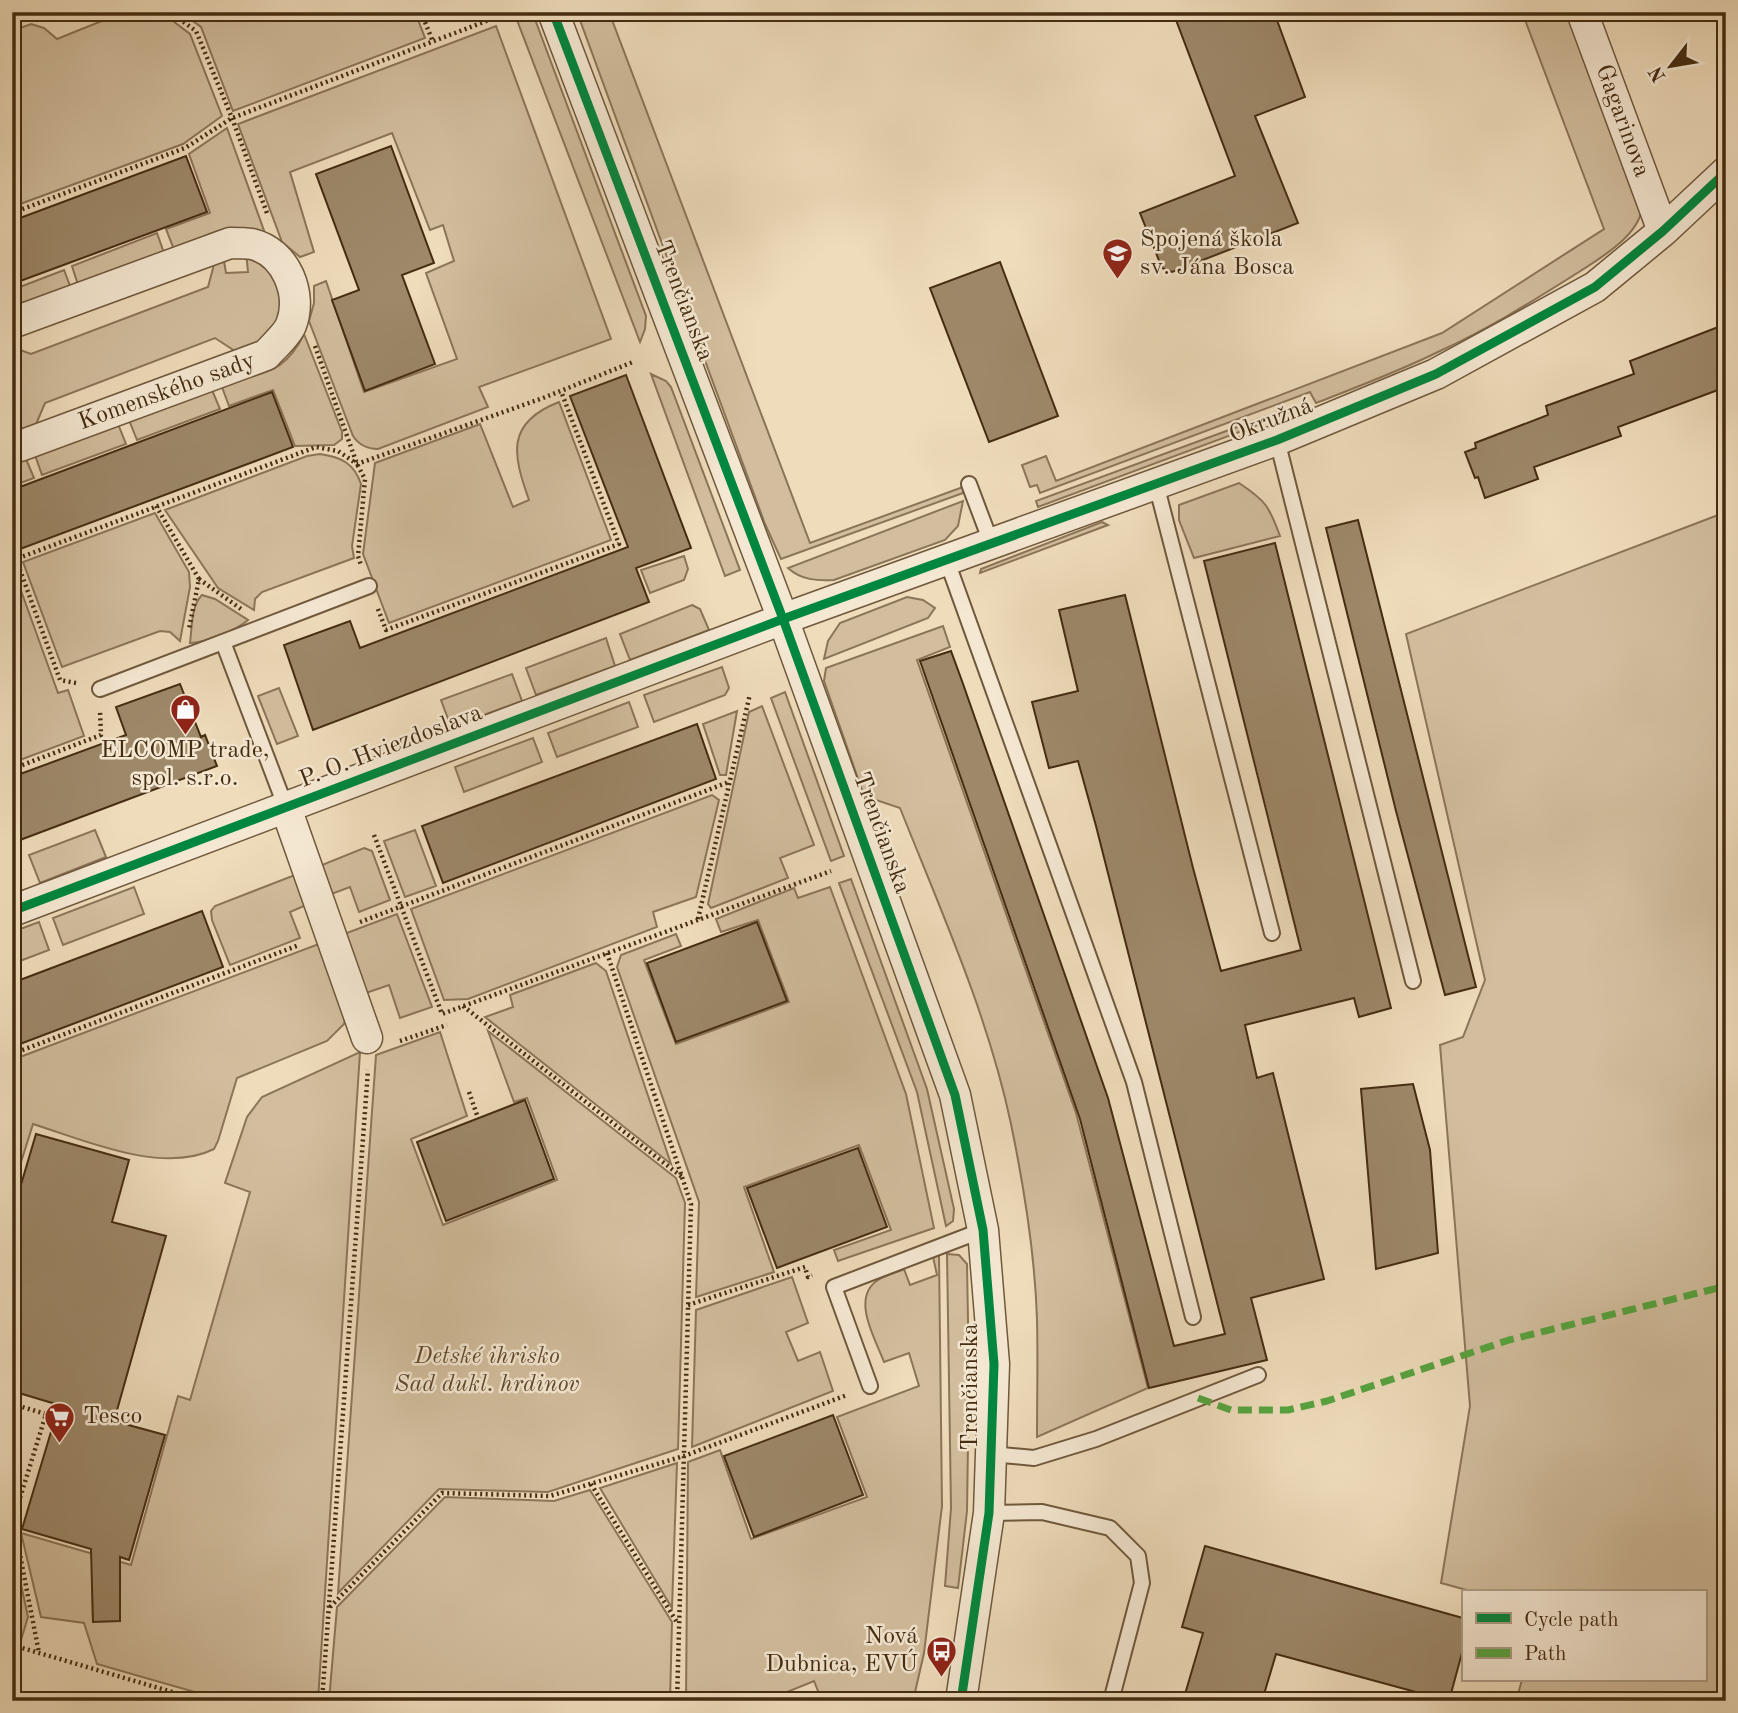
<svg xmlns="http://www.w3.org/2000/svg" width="1738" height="1713" font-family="'Old Standard TT',serif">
<rect width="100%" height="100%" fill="#efdcbb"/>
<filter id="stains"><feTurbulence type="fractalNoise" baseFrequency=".00286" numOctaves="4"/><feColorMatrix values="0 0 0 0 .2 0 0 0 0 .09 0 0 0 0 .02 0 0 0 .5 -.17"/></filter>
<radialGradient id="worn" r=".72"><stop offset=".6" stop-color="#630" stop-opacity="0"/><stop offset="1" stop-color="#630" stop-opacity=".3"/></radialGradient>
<path fill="#d2be9e" stroke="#8b7558" stroke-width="2" fill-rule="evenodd" d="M124 12H161L190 34 222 116 183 144 12 207V31L31 24 44 28 57 39Z
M180 12H415L425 38 233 111 201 27Z
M577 12H609L810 543 963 487V493L781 559 765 524Z
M1522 12H1573L1641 213C1634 240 1594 262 1571 277 1528 304 1486 330 1440 351 1400 371 1357 387 1316 403L1310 392 1040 493 1037 485 1030 487 1022 465 1046 456 1056 481 1442 333 1604 229Z
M533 14 646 316 645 329 640 342 517 20Z
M496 26 611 339 479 387 488 407 378 449C367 449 359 445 353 436L309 321 314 303V286L326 281 364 392 457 359 426 273 454 261 443 225 430 230 392 133 290 172 314 252 300 257 282 242 238 124Z
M227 128 266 236C229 218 207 235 175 252L166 229 210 213 189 154Z
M157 233 165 256 79 288 72 266Z
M246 252 277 273 285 317 244 357 215 338 45 403 31 436 12 437V347L31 354 208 287 216 257 223 255 226 273 248 272Z
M64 270 72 291 12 314V290Z
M304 334 342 432V439L334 445 295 446 273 390 229 406 222 387C259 370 282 379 304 334Z
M651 374 666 381 671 387 740 570 725 576Z
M212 390 220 409 137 440 129 420Z
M559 402 611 540 389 623 363 554 375 463 480 424 513 507 529 500C513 455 505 423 559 402Z
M1286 409 1290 413 1038 507 1036 501Z
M118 424 126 444 42 475 35 455Z
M320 454C341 457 354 463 361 484L352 546 354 558 262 592 255 599 254 610 218 588 165 510 307 456Z
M12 457 26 459 34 478 12 486Z
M1239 483C1266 501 1269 506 1280 536L1194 558 1179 520V505Z
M963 501 958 526 945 540 834 580C817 581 801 580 788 568Z
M1726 512V1701H1516L1522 1680H1705V1592H1474L1441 1583 1470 1406 1440 1045 1463 1037 1485 980 1406 634Z
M155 513 189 572 190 587 180 641 170 632 160 631 62 667 23 562Z
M1102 522 1108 525 980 573 981 569Z
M684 556 688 569 684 580 650 593 641 570Z
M15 574 58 693 68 690 84 736 12 763V577Z
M202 595 215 599 248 620C237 630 205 643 190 643 192 628 191 606 202 595Z
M907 597 923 600 935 608 928 618 824 659 828 641 840 623Z
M692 605 700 609 709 630 630 660 620 634Z
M943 626 950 647 917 660 1076 1113 1148 1388 1037 1437C1037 1397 1038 1358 1037 1319 1035 1255 1024 1187 1011 1124 988 1015 941 911 900 808L864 796 824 681 826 668Z
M606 638 615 666 536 695 526 668Z
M722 667 729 688 725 695 654 722 644 695Z
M512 674 522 701 451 727 441 700Z
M279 688 298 736 277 744 258 696Z
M785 692 844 856 831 861 771 698Z
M629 702 638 727 557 757 548 733Z
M762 706 814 845 780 858 788 878 711 908 708 904 749 712Z
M737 711 726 775H720L703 724Z
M533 738 542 762 464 792 455 767Z
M712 795 719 800 696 897 653 912 657 927 468 999 444 1000 411 909Z
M95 830 106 857 40 883 29 855Z
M415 830 436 886 405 897 384 841Z
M364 848 372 851 390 900 359 912 350 887 326 896 317 867Z
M300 873 311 903 290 912 300 938 230 965 212 920 211 911 215 906Z
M851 879 927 1089 954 1209 953 1221 946 1226 917 1092 839 883Z
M134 887 144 914 63 945 53 918Z
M830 887 906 1094 934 1228 838 1261 834 1250 891 1230 859 1145 744 1187 774 1272 696 1297 699 1202 617 967 621 955 676 934 681 946 644 960 676 1044 789 1002 758 920 721 932 716 919 794 888 798 898Z
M397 914 432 1007 400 1018 389 985 366 993 344 934Z
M39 922 49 950 12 964V932Z
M324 942 347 1013 344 1024 327 1041 237 1078 218 1141 214 1149C162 1175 84 1140 33 1124L12 1191V1060Z
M596 963 606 971 671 1164 485 1017 513 1007 510 995Z
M488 1031 676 1178 685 1203 678 1449 548 1492 439 1489 338 1593 376 1055 440 1032 467 1116 411 1139 443 1225 557 1180 527 1098 514 1102Z
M360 1052 318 1701H226L97 1664 84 1623 41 1617 21 1533 131 1565 178 1396 190 1400 250 1192 225 1183 247 1117 262 1097ZM92 1587H120L119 1621H93Z
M947 1254 959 1255 967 1264 969 1377 967 1511 958 1588 945 1586 951 1508Z
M939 1255 942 1506 924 1653 913 1701H822L814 1681 765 1701H686L688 1462 720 1450 751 1539 867 1497 837 1417 919 1386 909 1353 884 1362C876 1340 850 1298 878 1280 886 1275 896 1273 904 1269L910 1285 937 1275 933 1257Z
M792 1277 808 1323 786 1332 798 1361 820 1352 833 1391 692 1447 696 1310Z
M677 1463 672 1608 600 1488Z
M590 1490 672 1622 670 1701H329L337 1607 445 1497 554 1501Z
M12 1542 28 1617 21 1640 12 1638Z"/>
<path fill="#9d8869" stroke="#442c11" stroke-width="2" d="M1173 12H1274L1305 97 1255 116 1298 223 1172 272 1162 268 1140 213 1235 176Z
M391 146 434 263 402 275 435 364 365 391 332 300 359 290 316 174Z
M186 156 207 212 12 284V221Z
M1000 262 1058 416 989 442 930 288Z
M1726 324V387L1618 427 1621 436 1534 467 1538 479 1485 498 1478 477 1475 478 1465 452 1476 448 1475 443 1548 415 1546 406 1634 374 1630 361Z
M626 375 691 548 636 568 649 602 313 730 284 645 350 621 360 648 628 547 570 396Z
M272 392 293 447 12 552V490Z
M1358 520 1476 987 1445 995 1396 811 1326 528Z
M1275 543 1391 1008 1359 1017 1354 998 1245 1025 1257 1078 1273 1073 1324 1279 1251 1298 1267 1360 1149 1388 1080 1119 920 661 951 651 962 681 1108 1098 1174 1346 1225 1334 1096 826 1078 761 1049 768 1032 702 1078 691 1059 610 1125 595 1193 868 1221 971 1301 950 1204 561Z
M180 684 201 737 205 735 217 766 12 843V777L126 735 116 707Z
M697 724 716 779 443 883 422 826Z
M202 911 223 967 12 1047V983Z
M757 922 787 1001 676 1042 647 963Z
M1413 1084 1430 1150 1438 1253 1376 1269 1361 1089Z
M525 1100 554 1179 446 1221 417 1142Z
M36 1134 129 1160 112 1222 166 1236 114 1421 165 1435 129 1560 120 1557V1621L93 1622 91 1549 22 1529 59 1405 12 1391V1215Z
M858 1148 887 1227 777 1268 747 1188Z
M833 1415 863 1495 754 1537 724 1456Z
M1205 1546 1463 1618V1649L1449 1701 1276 1654 1262 1701H1183L1203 1633 1182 1627Z"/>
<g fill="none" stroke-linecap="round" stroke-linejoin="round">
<defs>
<path id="service" d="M12 16 23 12
M1277 440 1413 981
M969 484 992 545
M1156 484 1272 933
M947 561 1134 1082 1193 1317
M223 642 286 808
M100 689 369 586
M870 1386 834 1287 983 1230
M991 1454 1034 1458 1096 1439 1258 1375
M989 1513 1042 1512 1110 1528 1138 1556 1142 1583 1111 1701"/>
<path id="minor" d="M553 12 783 619 955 1095 983 1230 994 1364 989 1513 961 1701
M1582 12 1663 231
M12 323 230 243C237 243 245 243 252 244 286 252 303 294 291 325 287 335 274 346 266 355L20 446 12 445
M286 808 367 1038
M12 911 783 619 1277 440 1436 374 1595 287 1663 231 1726 172"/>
</defs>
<use href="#service" stroke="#6f583c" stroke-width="18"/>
<use href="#minor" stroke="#6f583c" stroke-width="33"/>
<path stroke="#442c11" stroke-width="4.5" stroke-dasharray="2 3.5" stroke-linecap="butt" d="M170 12 196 31 232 118 268 216
M421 12 433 42
M12 213 185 148 232 118 510 12
M315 346 357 464 365 479 358 556 361 565
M156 506 199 579 189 629
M12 551 16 559 316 447 338 451 357 464 543 398 633 362
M16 559 60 680 76 683
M199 579 241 609
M378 609 386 630 619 544 561 391
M12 769 101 735 100 712
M374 835 442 1014 831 871
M698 919 750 694
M360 922 729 782
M607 953 691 1204 677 1701
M463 1006 682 1177
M400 1041 447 1025
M12 1054 299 945
M469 1092 478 1118
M688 1305 805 1267 808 1277 812 1275
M12 1404 46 1414 12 1524
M591 1484 678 1624
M14 1524 39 1653
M330 1607 442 1493 550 1496 684 1456 847 1395
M12 1645 203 1701
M322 1701 368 1070"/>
<use href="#service" stroke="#f5e8d3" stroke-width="14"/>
<use href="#minor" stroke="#f5e8d3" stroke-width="30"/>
<path stroke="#55a43f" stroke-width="7" stroke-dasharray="14 7" stroke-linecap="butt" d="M1198 1398 1231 1410H1288L1327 1401 1509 1340 1726 1286"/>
<defs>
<path id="cycleway" d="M553 12 783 619 955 1095 983 1230 994 1364 989 1513 961 1701
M12 911 783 619 1277 440 1436 374 1595 287 1663 231 1726 172"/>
</defs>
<use href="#cycleway" stroke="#f5e8d3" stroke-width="13"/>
<use href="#cycleway" stroke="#00873e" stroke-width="9"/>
</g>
<defs>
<symbol id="school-pin" viewBox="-11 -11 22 30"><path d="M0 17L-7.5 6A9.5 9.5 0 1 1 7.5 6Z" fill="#8f2418" stroke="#f5e8d3"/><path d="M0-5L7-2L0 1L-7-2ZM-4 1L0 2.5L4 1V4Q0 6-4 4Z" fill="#fff"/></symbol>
<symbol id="shop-pin" viewBox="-11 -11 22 30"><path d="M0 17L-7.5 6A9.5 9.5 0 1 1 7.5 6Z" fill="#8f2418" stroke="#f5e8d3"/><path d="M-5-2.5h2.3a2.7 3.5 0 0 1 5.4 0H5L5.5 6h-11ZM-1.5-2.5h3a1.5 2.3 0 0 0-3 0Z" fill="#fff"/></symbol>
<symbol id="supermarket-pin" viewBox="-11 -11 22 30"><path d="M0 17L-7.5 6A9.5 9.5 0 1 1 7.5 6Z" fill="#8f2418" stroke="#f5e8d3"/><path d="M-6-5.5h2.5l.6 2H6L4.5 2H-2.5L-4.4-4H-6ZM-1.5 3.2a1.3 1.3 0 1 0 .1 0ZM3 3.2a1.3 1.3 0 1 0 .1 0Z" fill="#fff"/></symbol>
<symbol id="bus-pin" viewBox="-11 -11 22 30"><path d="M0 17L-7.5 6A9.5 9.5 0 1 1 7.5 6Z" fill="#8f2418" stroke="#f5e8d3"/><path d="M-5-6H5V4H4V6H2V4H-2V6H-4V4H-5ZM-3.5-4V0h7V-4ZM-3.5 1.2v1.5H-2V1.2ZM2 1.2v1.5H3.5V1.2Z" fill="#fff"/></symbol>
</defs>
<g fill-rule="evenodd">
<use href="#school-pin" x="1100" y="236" width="35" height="47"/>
<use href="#shop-pin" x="168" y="692" width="35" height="47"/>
<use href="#supermarket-pin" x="42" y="1400" width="35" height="47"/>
<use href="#bus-pin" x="924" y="1634" width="35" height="47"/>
</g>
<g text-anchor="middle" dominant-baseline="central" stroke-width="5" stroke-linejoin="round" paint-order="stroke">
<g font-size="24" fill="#442c11" stroke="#f5e8d3">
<text transform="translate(1622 121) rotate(70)">Gagarinova</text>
<text transform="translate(683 301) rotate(69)">Trenčianska</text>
<text transform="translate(167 392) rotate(-20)">Komenského sady</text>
<text transform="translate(1271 421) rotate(-21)">Okružná</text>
<text transform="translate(391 747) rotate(-21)">P. O. Hviezdoslava</text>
<text transform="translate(881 833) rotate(70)">Trenčianska</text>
<text transform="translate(971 1387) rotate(-90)">Trenčianska</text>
</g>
<g font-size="24" fill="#442c11" stroke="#f5e8d3" text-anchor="start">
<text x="1140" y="240">Spojená škola<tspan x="1140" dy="28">sv. Jána Bosca</tspan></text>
<text x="185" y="751" text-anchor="middle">ELCOMP trade,<tspan x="185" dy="28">spol. s.r.o.</tspan></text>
<text x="83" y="1417">Tesco</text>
<text x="918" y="1637" text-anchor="end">Nová<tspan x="918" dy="28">Dubnica, EVÚ</tspan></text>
</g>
<g font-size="24" font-style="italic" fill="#60492d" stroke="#f5e8d3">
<text x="487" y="1357">Detské ihrisko<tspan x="487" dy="28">Sad dukl. hrdinov</tspan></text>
</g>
</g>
<rect width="1738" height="1713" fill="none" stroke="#efdcbb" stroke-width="42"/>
<rect x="14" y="14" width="1710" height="1685" fill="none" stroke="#442c11" stroke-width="3.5"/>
<rect x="21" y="21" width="1696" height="1671" fill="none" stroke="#442c11" stroke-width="2"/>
<rect x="1462" y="1590" width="245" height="91" fill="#f5e8d3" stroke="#ae9d85" stroke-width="2"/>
<rect x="1476" y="1613" width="35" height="10" fill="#00873e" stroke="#ae9d85" stroke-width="2"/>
<text x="1524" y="1626" font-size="21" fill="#442c11">Cycle path</text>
<rect x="1476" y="1648" width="35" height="10" fill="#55a43f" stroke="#ae9d85" stroke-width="2"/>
<text x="1524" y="1660" font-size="21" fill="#442c11">Path</text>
<g transform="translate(1671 66) rotate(239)" stroke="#f5e8d3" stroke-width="5" paint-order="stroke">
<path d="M0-5L12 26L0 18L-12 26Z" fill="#442c11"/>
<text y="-10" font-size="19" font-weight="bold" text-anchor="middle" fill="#442c11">N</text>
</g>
<rect width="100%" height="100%" filter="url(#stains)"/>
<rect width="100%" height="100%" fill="url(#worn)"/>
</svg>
